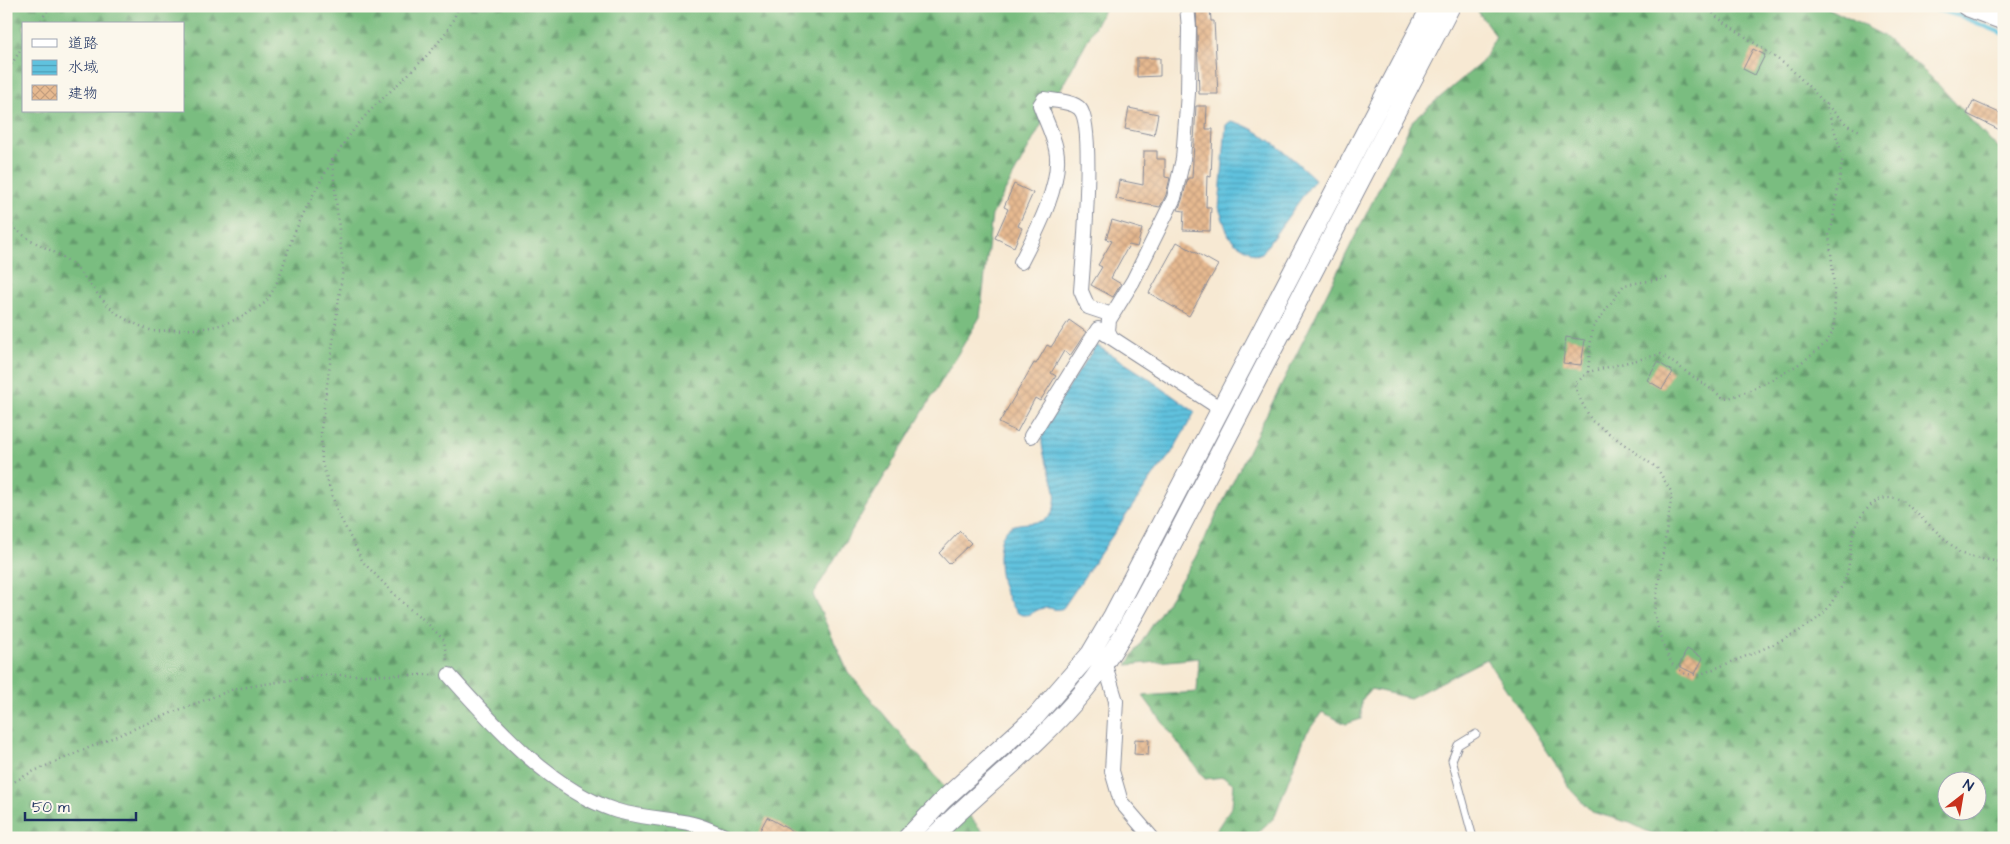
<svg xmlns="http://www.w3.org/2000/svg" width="2010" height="844" font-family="'Architects Daughter','Klee One',sans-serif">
<defs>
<pattern id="forest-firs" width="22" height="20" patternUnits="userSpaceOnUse" patternTransform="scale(1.25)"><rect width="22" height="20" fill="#7abd80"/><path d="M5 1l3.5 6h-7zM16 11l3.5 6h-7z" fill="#639a6c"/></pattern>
<pattern id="water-rules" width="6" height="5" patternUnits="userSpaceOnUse" patternTransform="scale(1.25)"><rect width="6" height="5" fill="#60c2de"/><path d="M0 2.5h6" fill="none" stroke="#4e9eb7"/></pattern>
<pattern id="building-cross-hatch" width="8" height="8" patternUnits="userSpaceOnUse" patternTransform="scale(1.25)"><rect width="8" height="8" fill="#e6b990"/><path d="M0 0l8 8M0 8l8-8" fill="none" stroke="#c59f7f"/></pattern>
</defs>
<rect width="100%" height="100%" fill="#fbf7ec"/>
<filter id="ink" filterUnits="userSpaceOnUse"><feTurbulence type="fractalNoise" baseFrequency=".02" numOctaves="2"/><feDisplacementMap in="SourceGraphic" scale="10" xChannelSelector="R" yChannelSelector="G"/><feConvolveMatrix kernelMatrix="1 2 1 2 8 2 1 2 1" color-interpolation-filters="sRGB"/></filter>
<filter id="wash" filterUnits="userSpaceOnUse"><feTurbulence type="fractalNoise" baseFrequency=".0096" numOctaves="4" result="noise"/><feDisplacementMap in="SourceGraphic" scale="20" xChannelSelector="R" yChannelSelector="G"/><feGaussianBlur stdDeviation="1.12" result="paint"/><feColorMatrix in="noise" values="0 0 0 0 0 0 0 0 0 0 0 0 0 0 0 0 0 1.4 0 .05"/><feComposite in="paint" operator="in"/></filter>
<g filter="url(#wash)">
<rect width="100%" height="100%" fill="#f7e9d3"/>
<path fill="url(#forest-firs)" stroke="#4a766f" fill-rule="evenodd" d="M6 6H1106L992 215 980 317 813 595 848 672 988 838H6ZM24 24H184V111H24Z
M1481 6H1774L1786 11 1805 6H1824L1882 35 1932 78 1991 142 2004 151V838H1661L1630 823 1592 812 1568 787 1565 778 1486 659 1410 698 1371 689 1361 701V719L1346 724 1322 712 1306 734 1274 818 1251 838H1189L1193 833 1213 835 1232 806 1234 784 1224 777 1205 779 1143 696 1197 692 1199 658 1127 665 1195 558 1413 120 1482 62 1496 36 1476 9ZM1948 782H1978V812H1948Z"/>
<path fill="url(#water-rules)" stroke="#3e789e" d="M1231 121C1260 127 1293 159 1315 179L1262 253 1256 255 1234 242 1228 234 1219 208 1226 125Z
M1096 345 1145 376 1195 412 1171 454 1153 476 1063 608C1056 612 1052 607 1045 608 1037 608 1031 616 1024 615 1015 615 1010 603 1007 596 998 583 993 533 1012 526 1026 520 1049 528 1054 508 1061 484 1040 460 1042 437 1043 433 1047 427 1049 423 1061 396 1080 371 1096 345Z"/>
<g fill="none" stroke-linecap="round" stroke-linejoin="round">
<path stroke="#60c2de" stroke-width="4.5" d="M1922 6 1960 16 2004 34"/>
</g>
<g id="blocks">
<path fill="url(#building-cross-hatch)" d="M1196 6H1210L1211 21H1214L1218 94H1199Z
M1753 49 1765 55 1755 75 1743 69Z
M1137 58H1160V76L1137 77Z
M1973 101 2004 115V132L1967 114Z
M1196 106H1207L1206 129H1213L1211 177 1207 176 1206 207H1211L1210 231 1183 230 1184 211 1178 210 1182 200 1188 178H1192Z
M1129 108 1158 114 1154 135 1125 129Z
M1144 151H1157V159H1165V177L1170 178 1166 195 1160 207 1116 199 1119 180 1143 185Z
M1014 184 1033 193 1018 226 1022 228 1014 247 995 238 1008 209 1004 207Z
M1112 220 1142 229 1137 247 1129 245 1111 278 1121 284 1113 297 1091 285 1102 267 1098 265 1112 241 1106 239Z
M1177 242 1218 265 1189 316 1149 293Z
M1069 320 1086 332 1070 356 1064 351 1051 373 1056 376 1040 401 1035 398 1017 432 999 423 1034 363 1036 364 1047 345 1051 347Z
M1566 337 1585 340 1581 365 1563 363Z
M1658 362 1673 372 1662 389 1647 380Z
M960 531 971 543 949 564 939 553Z
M1687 649 1703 658 1695 674 1679 666Z
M1135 739 1149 740 1148 755 1134 754Z
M767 817 804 838H756Z"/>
</g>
</g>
<g filter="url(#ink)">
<use href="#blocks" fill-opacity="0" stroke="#898c98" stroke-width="1"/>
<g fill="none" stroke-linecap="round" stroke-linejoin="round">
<defs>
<path id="service" d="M1473 838 1452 760 1458 745 1476 734"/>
<path id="minor" d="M1021 262C1036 233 1063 182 1056 149 1053 134 1045 119 1040 105L1044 99C1055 101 1073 101 1080 109 1095 125 1083 263 1081 291L1088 307 1112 315
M1111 337 1108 331 1109 320 1133 281 1174 198 1183 159 1188 93 1189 28 1187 6
M1031 436 1098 329 1221 409
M1099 660 1105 665 1116 701 1112 771 1121 802 1152 838
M449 675C493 724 550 789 614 810 639 818 667 818 693 824 705 827 717 833 729 838"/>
<path id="tertiary" d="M907 838 943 800 1036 716 1090 654 1113 615 1431 6
M932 838C982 788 1039 746 1083 692 1118 650 1142 600 1168 552L1451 6"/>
<path id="secondary" d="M1967 6 2004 20"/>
</defs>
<use href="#service" stroke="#898c98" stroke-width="9"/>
<use href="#minor" stroke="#898c98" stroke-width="16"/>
<use href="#tertiary" stroke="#898c98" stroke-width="20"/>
<use href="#secondary" stroke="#898c98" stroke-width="22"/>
<path stroke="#898c98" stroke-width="2.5" stroke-dasharray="1 4" stroke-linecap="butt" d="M1706 6 1717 17 1789 67 1826 104 1843 157 1832 225 1829 234C1831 255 1840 322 1830 337 1817 359 1750 393 1725 399L1661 354 1588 372 1574 385 1582 403 1592 421 1657 468 1672 493 1654 613 1663 645 1672 664 1685 674 1699 675C1734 660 1805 637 1828 608 1832 602 1836 595 1840 589 1858 561 1841 533 1871 505 1881 496 1891 497 1903 501L1960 553C1974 559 1989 559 2004 563
M38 24 51 6
M6 73 24 44
M1827 105 1847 125 1860 131
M332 159 343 269 321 429 322 463 337 511 363 562 405 605 424 620 444 640 447 662
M6 217C23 245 58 247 78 270 92 286 104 305 122 317 131 322 144 328 153 331 159 332 166 330 172 330 205 329 223 328 252 311 257 308 264 305 267 300 281 280 285 256 294 234 310 198 329 164 352 132 379 94 448 50 458 6
M1588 372 1592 329 1624 285 1667 278
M6 786 34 771 176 711 234 689 322 675H435"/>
<use href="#service" stroke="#fff" stroke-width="7"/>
<use href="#minor" stroke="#fff" stroke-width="14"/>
<use href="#tertiary" stroke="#fff" stroke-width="18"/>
<use href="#secondary" stroke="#fff" stroke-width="20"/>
</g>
</g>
<rect width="2010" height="844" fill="none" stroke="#fbf7ec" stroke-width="25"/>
<rect x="22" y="22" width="162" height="90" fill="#fbf7ec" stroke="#a1a7b3"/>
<rect x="32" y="39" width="25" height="8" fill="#ffffff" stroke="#a1a7b3"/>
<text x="68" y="48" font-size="15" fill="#1b2f5e">道路</text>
<rect x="32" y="60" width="25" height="15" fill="url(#water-rules)" stroke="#a1a7b3"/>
<text x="68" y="72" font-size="15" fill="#1b2f5e">水域</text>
<rect x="32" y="85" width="25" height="15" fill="url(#building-cross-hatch)" stroke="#a1a7b3"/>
<text x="68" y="98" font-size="15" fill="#1b2f5e">建物</text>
<g transform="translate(1962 796) rotate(31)"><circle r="24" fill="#fbf7ec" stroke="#a1a7b3"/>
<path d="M0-4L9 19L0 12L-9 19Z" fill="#c8321e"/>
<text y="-8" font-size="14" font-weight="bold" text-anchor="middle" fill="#1b2f5e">N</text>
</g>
<path d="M25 812v8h111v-8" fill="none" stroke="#1b2f5e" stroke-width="2.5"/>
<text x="32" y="812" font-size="15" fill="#1b2f5e" stroke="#fbf7ec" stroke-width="4" paint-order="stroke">50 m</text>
</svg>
